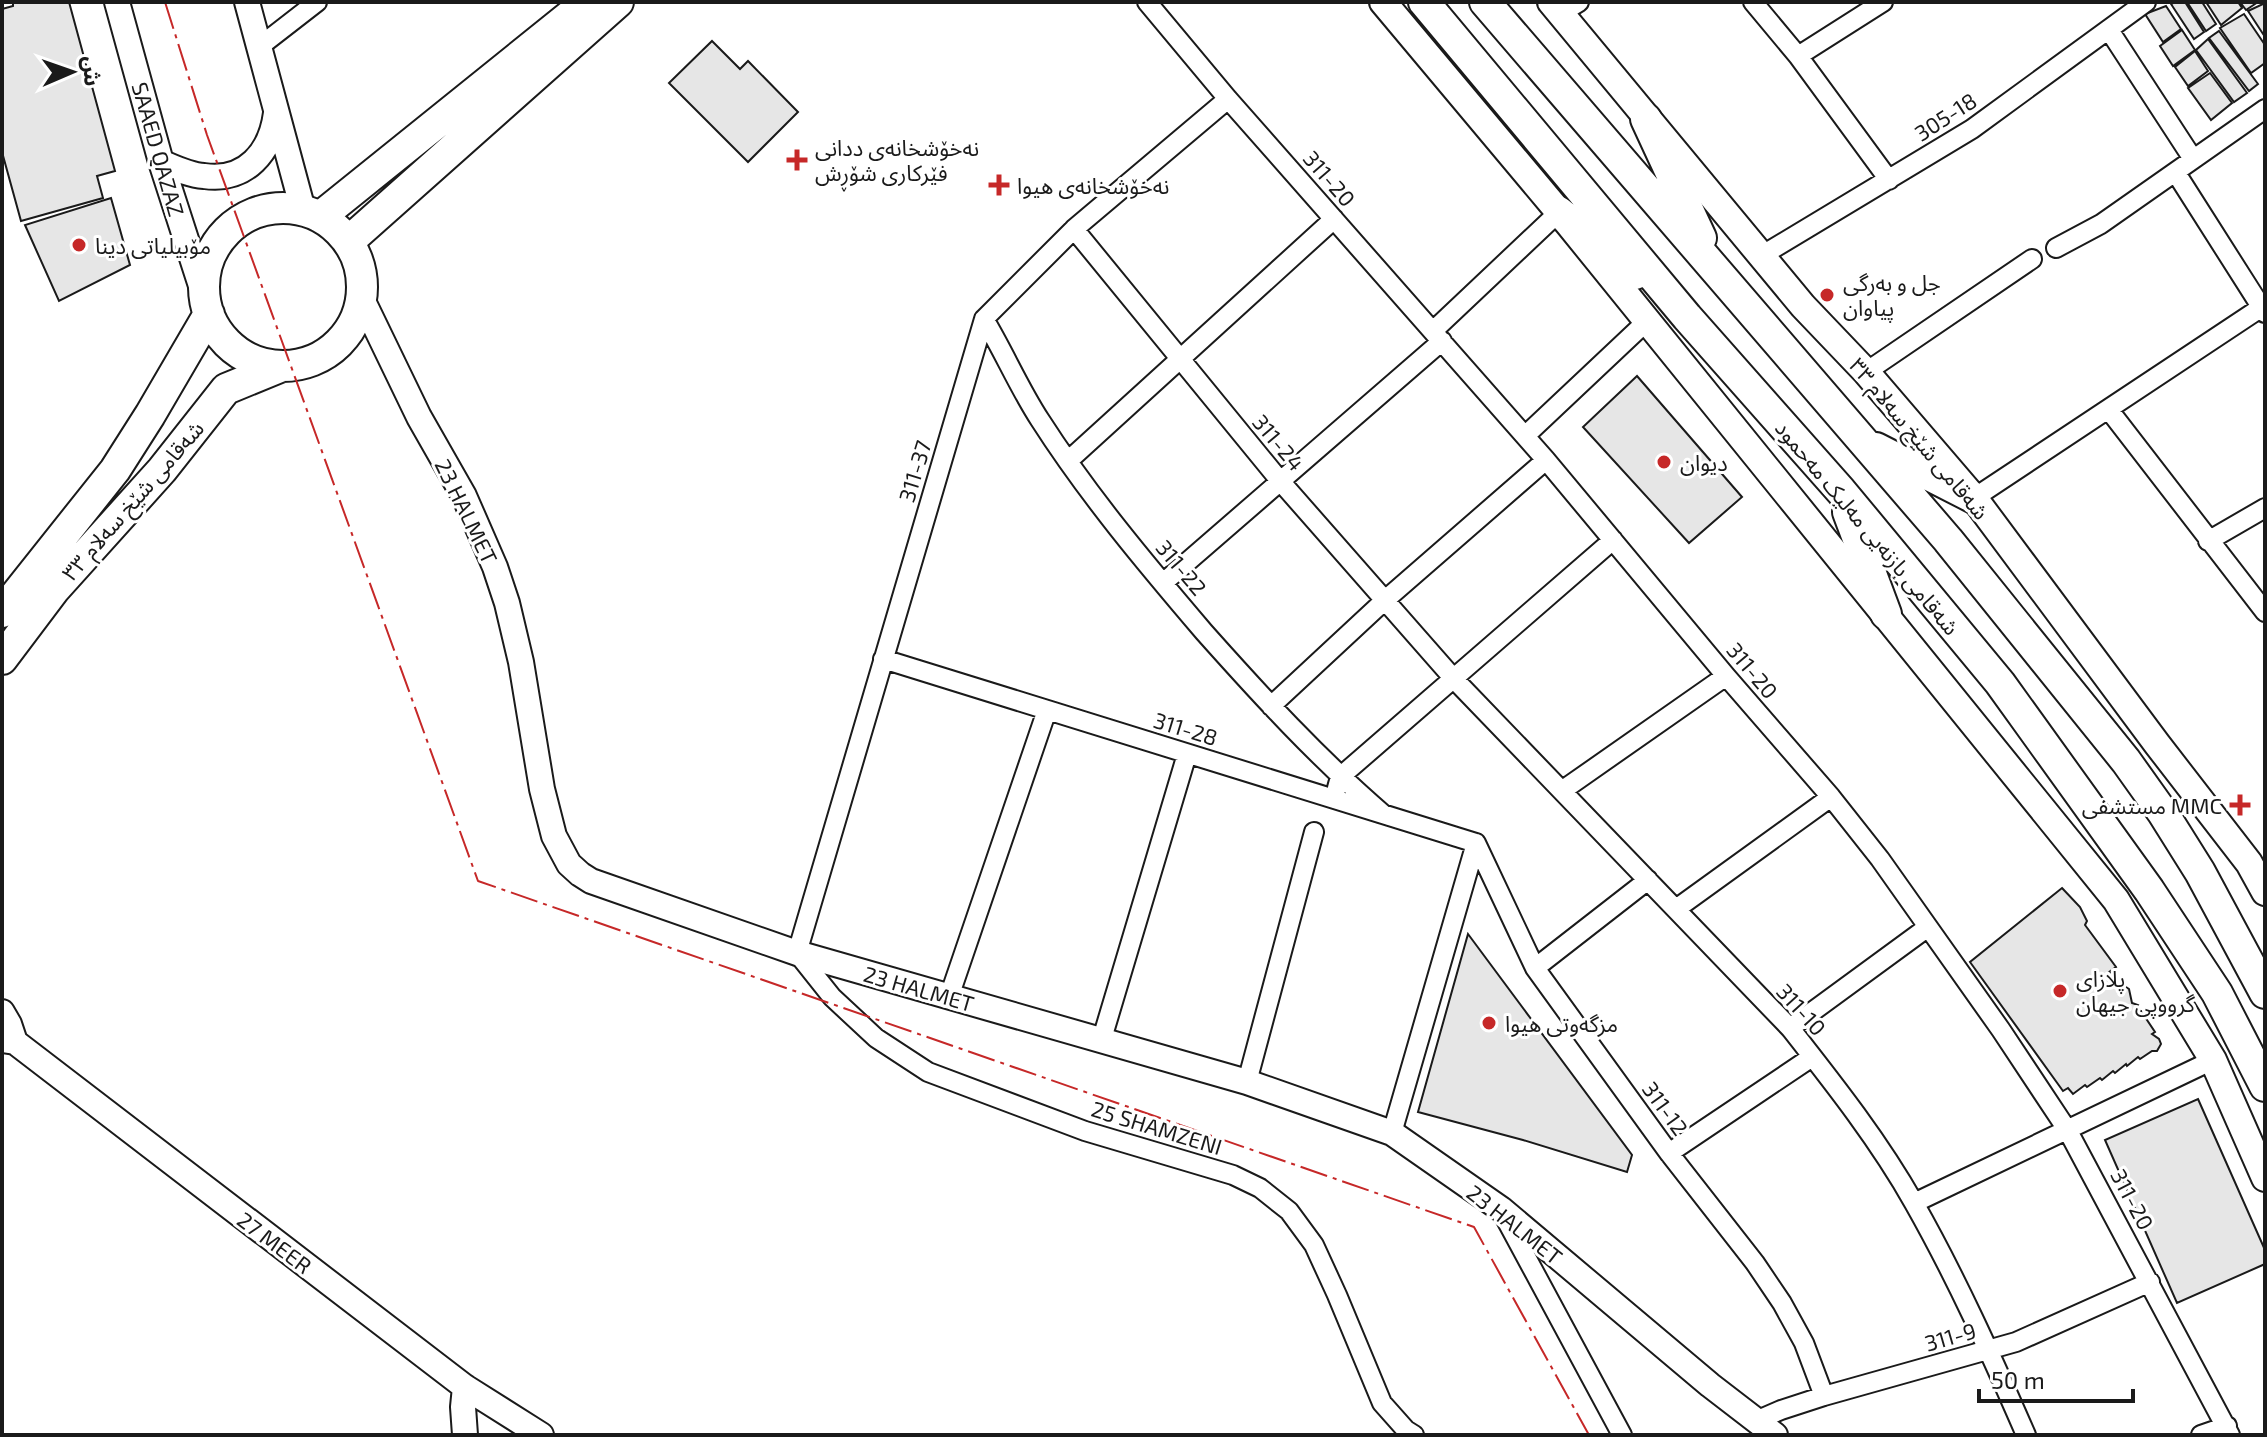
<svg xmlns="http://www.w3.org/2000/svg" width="2267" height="1437" font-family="'Exo 2','Noto Sans Arabic',sans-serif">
<rect width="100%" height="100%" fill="#fff"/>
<path fill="#e6e6e6" stroke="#1a1a1a" stroke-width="2" d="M13 2H69L115 171 97 176 103 198 21 221 2 152V9L13 6Z
M2175 2H2185L2204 32 2194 39 2171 4Z
M2187 2H2202L2216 24 2206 31Z
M2206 2H2238L2242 8 2221 25Z
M2240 2H2258L2246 10Z
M2265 3V37L2248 11Z
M2166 6 2181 29 2163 42 2145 14Z
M2244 14 2265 45V63L2251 73 2220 28Z
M2182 30 2195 50 2173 66 2160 46Z
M2219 31 2258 84 2249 91 2209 38Z
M2208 39 2247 93 2234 102 2196 50Z
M712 41 740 69 748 61 798 112 748 162 669 83Z
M2195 51 2208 71 2188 86 2175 67Z
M2210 73 2232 103 2211 120 2188 88Z
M111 198 130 265 59 301 25 225Z
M1637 376 1742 497 1689 543 1583 427Z
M2062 888 2080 907 2087 921 2085 925 2116 967 2109 972 2117 976V981L2129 989 2132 1003 2138 1005 2136 1010 2141 1011 2155 1032 2152 1034 2159 1039 2161 1044 2157 1051H2152L2140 1059 2138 1057 2127 1066 2126 1064 2115 1073 2113 1071 2102 1080 2100 1078 2087 1087 2085 1085 2073 1094 2068 1088 2063 1091 1970 962Z
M1468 934 1632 1155 1627 1172 1523 1140 1418 1112Z
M2198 1099 2265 1250V1264L2177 1303 2105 1140Z"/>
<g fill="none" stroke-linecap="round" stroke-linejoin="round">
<defs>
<path id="minor" d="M1147 2 1228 99 1546 460 1726 676 1831 797 1880 859 2001 1030 2068 1131 2230 1435
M1753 2 1798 56 1889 180
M1561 13 1579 2
M2109 30 2193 159
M259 47 317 2
M1798 56 1883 2
M1228 99 1074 229 984 319 797 953 832 997 876 1038 928 1072 1085 1131 1233 1175 1260 1188 1289 1211 1314 1245 1337 1295 1382 1403 1406 1430 1414 1435
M2176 173 2265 313
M1074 229 1281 482 1454 679 1790 1028C1834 1084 1879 1141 1914 1203 1956 1277 1992 1357 2026 1435
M2056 248 2101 224 2265 109
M1761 256 1972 129 2146 2
M984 319C1004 352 1019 388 1040 420 1088 495 1146 564 1204 632 1261 696 1318 758 1383 814
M1433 331 1559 212
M1866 372 2032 259
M2109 410 2265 612
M1525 436 1647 321
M1068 461 1334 219
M1974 498 2265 305
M2208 541 2265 508
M1163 583 1442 341
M883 659 1476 843
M1271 706 1384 601 1546 460
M1337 788 1340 777 1613 540
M1563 790 1726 676
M1476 843 1535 968 1669 1153 1755 1263 1782 1303 1804 1343 1824 1396
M1676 909 1831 797
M1535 968 1648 880
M949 997 1047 710
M1790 1028 1928 927
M1101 1042 1187 754
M1247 1082 1314 832
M1392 1133 1476 843
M1669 1153 1812 1057
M1914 1203 2213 1060
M1504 1216 1622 1435
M1758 1420 1781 1410 1824 1396 2016 1342 2150 1282
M2201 1435 2227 1426"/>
<path id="tertiary" d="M117 2 161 162 204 295
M247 2 303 210
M161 162C175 168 189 175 204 176 246 182 271 152 276 113
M361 297 419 417 464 496 495 567 507 603 521 662 542 789 554 836 569 864 580 874 591 881 797 953 1247 1082 1392 1133 1501 1209 1710 1385 1775 1435
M2 1012 9 1024 15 1042
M2 1040 15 1042 465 1387 541 1435
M465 1435 463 1407 465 1387"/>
<path id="secondary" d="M1383 2 1559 212 2116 900 2213 1060 2265 1178
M1551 2 1803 306 1866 372 1974 498 2157 744 2249 863 2265 892"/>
<path id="primary" d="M204 287a79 79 0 1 1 158 0a79 79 0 1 1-158 0Z
M320 217 587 2
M348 242 618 2
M2 612 115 470 150 415 209 314
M2 659 54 590 162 470 226 389 282 366"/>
<path id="trunk" d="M1424 2 1687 317 1841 491 2000 683 2149 890 2217 993 2265 1086
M1485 2 1948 540 2126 761 2163 813 2200 872 2265 993
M1646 119 1701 238
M1559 212 1635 274
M1876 448 1974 498
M1848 512 1886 614"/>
</defs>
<use href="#minor" stroke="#1a1a1a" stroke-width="22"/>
<use href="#tertiary" stroke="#1a1a1a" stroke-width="28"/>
<use href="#secondary" stroke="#1a1a1a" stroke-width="30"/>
<use href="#primary" stroke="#1a1a1a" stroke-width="34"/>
<use href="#trunk" stroke="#1a1a1a" stroke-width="34"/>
<use href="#minor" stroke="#fff" stroke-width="18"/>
<use href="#tertiary" stroke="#fff" stroke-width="24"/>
<use href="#secondary" stroke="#fff" stroke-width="26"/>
<use href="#primary" stroke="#fff" stroke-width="30"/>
<use href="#trunk" stroke="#fff" stroke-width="30"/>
<path stroke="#c62828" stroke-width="2" stroke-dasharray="28 6 4 6" stroke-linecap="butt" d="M165 2 207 135 478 881 1474 1227 1589 1435"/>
</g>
<g fill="#c62828" stroke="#fff" stroke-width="3">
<path d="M793 148h8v8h8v8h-8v8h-8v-8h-8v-8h8z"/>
<path d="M995 173h8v8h8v8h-8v8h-8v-8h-8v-8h8z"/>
<circle cx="79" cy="245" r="8"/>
<circle cx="1827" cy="295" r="8"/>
<circle cx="1664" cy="462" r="8"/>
<path d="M2236 793h8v8h8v8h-8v8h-8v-8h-8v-8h8z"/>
<circle cx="2060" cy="991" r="8"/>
<circle cx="1489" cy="1023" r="8"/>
</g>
<g text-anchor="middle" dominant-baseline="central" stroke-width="6" stroke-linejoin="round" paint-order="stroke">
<g font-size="22" fill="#1a1a1a" stroke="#fff">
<text transform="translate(1945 116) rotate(-33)">305-18</text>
<text transform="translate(159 149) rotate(74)">SAAED QAZAZ</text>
<text transform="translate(1330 178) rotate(49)">311-20</text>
<text transform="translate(1920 438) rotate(50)">شەقامی شێخ سەلام ٣٣</text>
<text transform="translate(1279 442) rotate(50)">311-24</text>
<text transform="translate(914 471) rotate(-73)">311-37</text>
<text transform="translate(132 500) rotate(-49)">شەقامی شێخ سەلام ٣٣</text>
<text transform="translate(467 511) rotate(64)">23 HALMET</text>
<text transform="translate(1868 527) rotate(50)">شەقامی بازنەیی مەلیک مەحمود</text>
<text transform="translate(1182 567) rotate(50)">311-22</text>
<text transform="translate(1753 670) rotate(50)">311-20</text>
<text transform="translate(1186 728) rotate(17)">311-28</text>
<text transform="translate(919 988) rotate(16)">23 HALMET</text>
<text transform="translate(1802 1009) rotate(48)">311-10</text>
<text transform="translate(1666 1108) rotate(54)">311-12</text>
<text transform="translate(1157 1127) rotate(17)">25 SHAMZENI</text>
<text transform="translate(2133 1199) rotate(62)">311-20</text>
<text transform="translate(1515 1224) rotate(38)">23 HALMET</text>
<text transform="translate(275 1242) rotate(37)">27 MEER</text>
<text transform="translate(1950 1336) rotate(-16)">311-9</text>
</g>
<g font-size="22" fill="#1a1a1a" stroke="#fff" text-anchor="start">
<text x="815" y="147">نەخۆشخانەی ددانی<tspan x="815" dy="25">فێرکاری شۆڕش</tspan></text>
<text x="1017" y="185">نەخۆشخانەی هیوا</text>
<text x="95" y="245">مۆبیلیاتی دینا</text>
<text x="1843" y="282">جل و بەرگی<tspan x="1843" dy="25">پیاوان</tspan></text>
<text x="1680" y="462">دیوان</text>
<text x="2222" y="805" text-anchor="end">مستشفى MMC</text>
<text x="2076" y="978">پلازای<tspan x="2076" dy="25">گرووپی جیهان</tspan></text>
<text x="1505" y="1023">مزگەوتی هیوا</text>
</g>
</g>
<rect width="2267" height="1437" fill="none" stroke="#1a1a1a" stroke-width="8"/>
<g transform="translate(72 72) rotate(88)" stroke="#ffffff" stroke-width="6" paint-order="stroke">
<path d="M0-6L14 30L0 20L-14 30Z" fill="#1a1a1a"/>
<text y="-12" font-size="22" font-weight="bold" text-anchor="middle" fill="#1a1a1a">ش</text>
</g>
<path d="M1979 1389v12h154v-12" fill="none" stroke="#1a1a1a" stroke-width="4"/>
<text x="1991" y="1389" font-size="24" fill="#1a1a1a" stroke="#ffffff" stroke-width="6" paint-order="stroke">50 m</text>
</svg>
